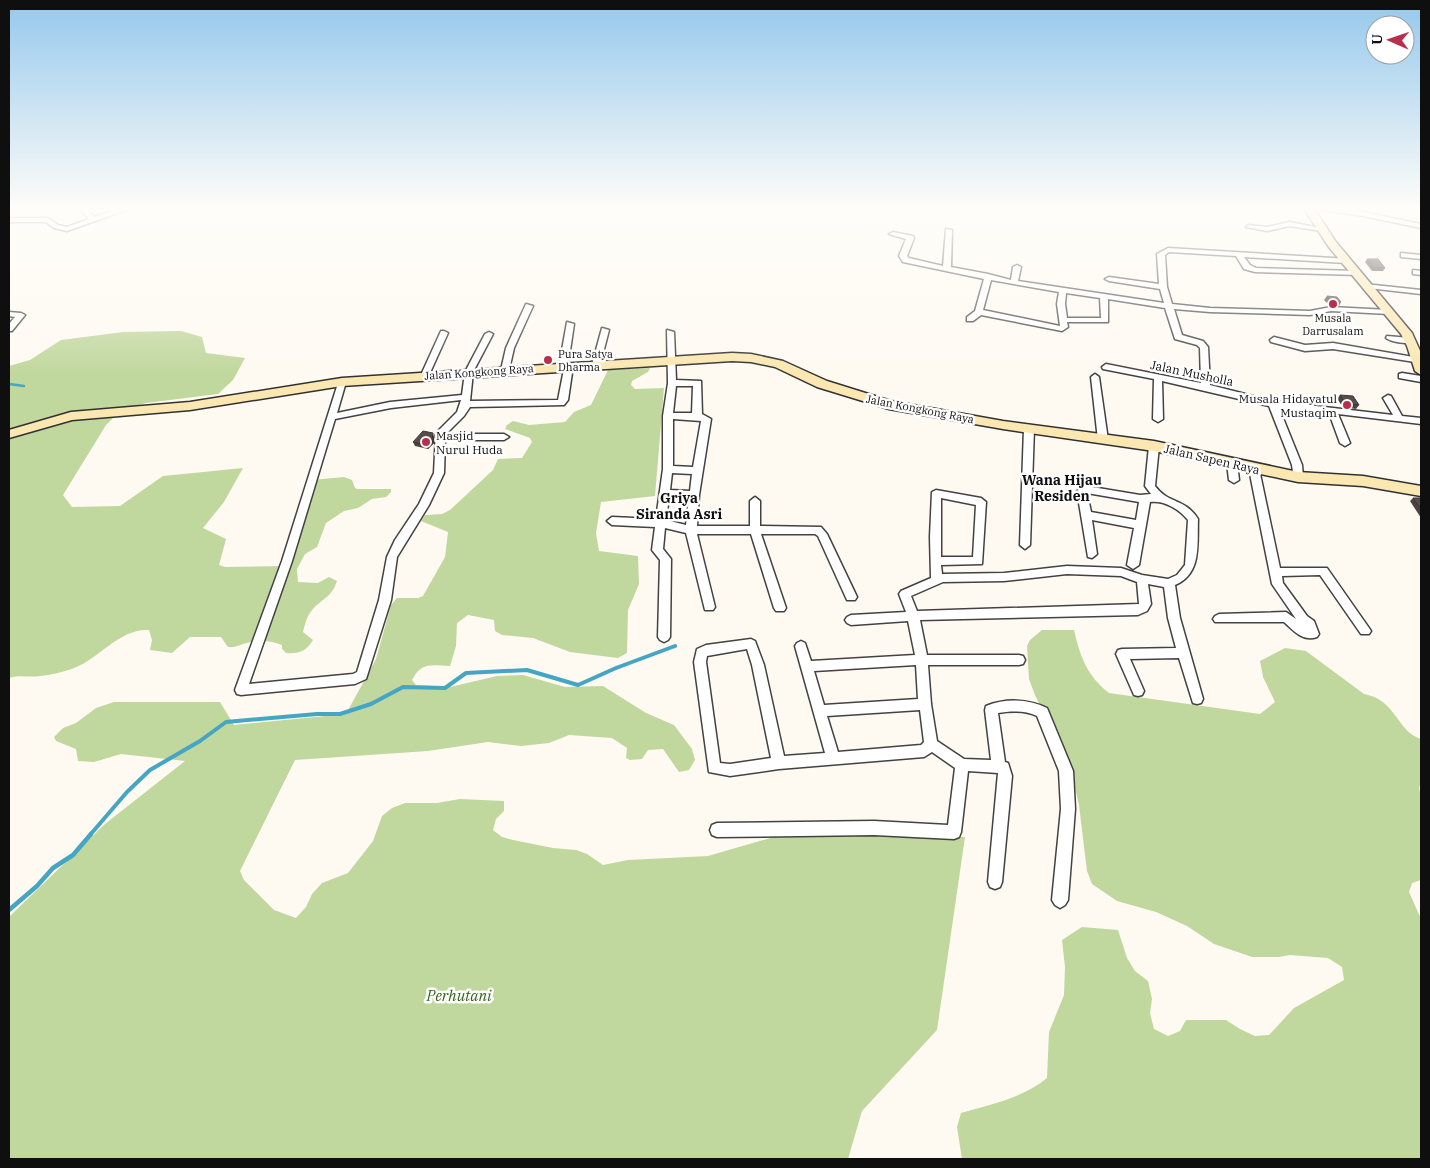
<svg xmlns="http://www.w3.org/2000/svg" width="1430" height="1168" font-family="'IBM Plex Serif',serif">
<rect width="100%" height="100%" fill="#fefaf2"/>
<path fill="#c0d79d" d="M181 331 202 337 206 353 245 358 233 380 218 394 146 403 121 410 106 425 63 495 72 507 120 506 163 476 243 468 224 502 203 528 226 539 219 565 225 567 286 566 312 480 344 477 352 480 355 488 357 489H391V492L386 497 372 499 358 508 344 511 326 523 317 547 305 554 297 569 298 582 318 583 329 577 337 581C332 597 323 598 313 609 307 615 305 624 303 632L313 640C306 651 300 654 286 653L282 649V645C272 641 262 640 251 642 242 643 237 648 228 647L221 637H190L172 653 150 650 152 640 149 630C120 628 100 658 74 668 64 672 50 675 40 676 29 678 19 674 9 678V366L30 360 61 340 123 332Z
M650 368 648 372 632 381 631 385 635 389 664 388 655 496 601 502 596 533 599 551 638 556 639 584 628 610 627 653 618 658 570 652 533 638 502 635 495 631 494 620 468 615 457 623 456 646 450 666C431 665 421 662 412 680L416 685 450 687 497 676 523 675 565 687 603 686 646 713 674 725 692 749 695 760 689 770 679 772 663 749 648 750 642 759 630 760 626 758 627 748 612 738 569 735 549 743 521 746 488 742 428 751 295 760 240 871 244 880 274 910 296 918 306 907 312 894 322 883 348 873 373 841 382 816 392 808 405 803H437L460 799 504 801V811L496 819 493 830 502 837 513 840 553 848 576 850 587 854 603 865 628 860 708 856 791 832 965 837 937 1030 862 1111 848 1159H9V917L105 824 185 761 121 754 94 762 78 761 76 749 56 741 54 737 63 728 76 723 96 708 114 702H220L234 725 346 714 376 659 391 605 397 598H418L423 596 445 557 448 532 421 521 425 515 442 514 450 510 493 470 498 459 522 458 532 442 530 438 505 429 507 425 513 421 529 425 565 422 574 412 591 405 608 370Z
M1042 630H1074C1080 656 1087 676 1109 693L1260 714 1275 702 1263 677 1260 661 1285 648 1306 651 1364 694C1397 700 1396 731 1421 739V782L1419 788 1421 797V880L1412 883 1409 892 1421 919V1159H962L957 1127 961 1113C991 1104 1023 1098 1047 1078L1049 1032 1064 995 1065 967 1062 940 1082 927 1118 930 1127 958 1135 971 1148 981 1152 999 1150 1013 1154 1029 1168 1036 1180 1031 1186 1020H1226L1240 1029 1255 1036 1269 1035 1294 1008 1344 980 1342 967 1328 958 1290 955 1279 957H1252L1214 944 1187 926 1156 912 1117 901 1092 884 1087 871 1079 805 1071 771 1035 695 1029 679 1027 646 1030 640Z"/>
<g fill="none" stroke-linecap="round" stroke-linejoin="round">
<path stroke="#45a5c5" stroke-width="2.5" d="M9 384 24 386"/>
<path stroke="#45a5c5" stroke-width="4" d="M90 835 127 792 150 770 200 741 226 722 317 714H340L371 704 403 687 445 688 466 673 527 670 578 685 616 668 675 646"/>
<path stroke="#45a5c5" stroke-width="4.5" d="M9 910 37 886 53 868 73 855 91 834"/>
<defs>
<path id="street" d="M81 210H88L94 217 116 210H126L67 231 54 228 46 222H9V218H48L58 225 67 227 89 219Z
M1321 210 1358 211 1421 224V228L1358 215Z
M1290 222 1325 229 1321 231 1290 226 1267 231 1246 227 1249 225 1267 227Z
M946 229 952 230 951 267 988 274 1011 280 1013 267 1017 265 1021 267 1018 281 1164 303 1160 289 1109 281 1105 279 1109 277 1159 284 1157 254 1168 248 1349 259V263H1346L1244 257 1250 265 1256 268 1356 271 1360 273 1359 275 1255 272 1244 269 1236 256 1169 252 1165 255 1167 287 1172 304 1210 308 1310 311 1331 307 1389 310 1393 312 1389 314 1331 311 1310 315 1210 312 1174 309 1182 335 1203 341 1208 347 1210 385 1273 401 1393 415 1383 398 1388 395 1391 396 1402 416 1421 418V424L1338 414 1350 443 1345 446 1340 443 1329 413 1279 408 1302 465 1303 477 1298 480 1294 479 1292 465 1269 406 1162 381 1163 419 1158 422 1153 419 1154 379 1103 369 1102 367 1106 364 1201 383 1200 348 1197 345 1175 339 1165 308 1108 299V322H1067L1068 327 1062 331 981 315 973 321H967V317L975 311 984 279 903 262 899 256 906 239 889 234 893 232 913 236 914 238 907 256 909 258 943 266ZM991 280 1059 292 1057 304 1060 326 983 310ZM1066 293 1100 298 1101 318H1067L1065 304Z
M1401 253 1421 255V259L1401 257Z
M1413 270 1421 271V275L1413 274Z
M1365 284 1421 290V294L1368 288 1364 286Z
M526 304 533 306 514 348 509 370 505 373 502 372 501 370 506 348Z
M9 312 21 313 25 315 12 331H9V324L15 317 9 316Z
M567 322 574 324 568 364 573 366 568 400 564 405 470 407 464 416 446 434H504L509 437 504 440H445L444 473 429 505 397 557 391 600 366 679 355 684 241 695 237 694 235 690 282 561 339 380H345L346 382 337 413 390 402 462 395 465 372 485 334 489 332 493 334 473 372 470 401 558 400 564 369 559 367ZM461 400 457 412 436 433 434 473 419 504 395 540 387 557 379 600 357 672 353 674 249 684 292 561 335 419 391 408Z
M602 328 609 330 600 365 596 368 592 365Z
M667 330 674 332 676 380 701 381 702 414 711 419 699 495 697 526H750V501L755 497 760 501V526L821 527 827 534 857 597 855 600H847L818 536 815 534H761L786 608 784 611H776L774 608 751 534H697L715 607 713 610H705L686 533 665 528 663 549 671 559 670 637 668 640 664 642 660 640 658 637 660 560 652 550 655 527 612 525 607 521 612 517 656 519 663 469V416L668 383ZM676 386H693L692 413H673ZM673 419 701 421 693 467 673 466ZM672 473 692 474 690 491 670 490ZM669 497 689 498 686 525 666 520Z
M441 331H444L448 333 429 375 425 378 422 377 421 375Z
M1387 336 1410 338 1414 341C1408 345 1392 342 1386 338Z
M1274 337 1305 345 1333 343 1419 358 1421 359V363L1333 349 1305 351 1271 342 1270 340Z
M1402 373 1421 376V382L1399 378V374Z
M1095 374 1099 377 1108 440 1103 443 1098 440 1091 377Z
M1029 425 1034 428 1030 545 1025 549 1020 545 1024 428Z
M1154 443 1159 446 1155 486C1168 504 1185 498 1198 519 1197 544 1202 574 1175 585L1180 618 1203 699 1201 703 1197 704 1193 703 1179 658 1130 659 1144 691 1142 695 1138 696 1134 695 1116 654 1118 650 1122 649 1176 648 1168 618 1164 587 1148 584 1151 604 1147 611 1138 615 920 620 927 655H1019L1023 656 1025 660 1023 664 1019 665H928L931 704 937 741 964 759 991 760 985 710 986 706C1006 698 1028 699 1047 708L1073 771 1075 809 1068 900 1065 905 1060 908 1055 905 1052 900 1061 809 1059 771 1037 716C1025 710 1010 711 998 713L1005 762 1008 763 1012 776 1002 882 1000 887 995 889 990 887 988 882 998 773 968 771 961 832 959 837 954 839 874 835 717 837 712 835 710 830 712 825 717 823 874 821 948 825 955 768 932 752 924 757 779 769 730 776 709 772 694 662 697 649 706 645 751 639 755 641 764 665 784 756 825 753 795 646 797 643 801 641 805 643 811 661 915 655 908 621 851 625 847 623 845 620 847 617 851 615 906 612 899 594 901 591 931 578 930 537 932 492 936 490 981 498 986 502 982 564 941 565 942 574 1004 573 1067 566 1121 568 1142 575 1168 579 1177 575 1185 565 1188 520C1179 509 1164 500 1150 502L1139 565 1133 569 1127 565 1134 528 1092 520 1097 554 1092 558 1088 557 1077 491 1086 486 1140 495 1151 494 1145 486 1149 446ZM1087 493 1139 502 1136 520 1091 512ZM941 498 976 505 973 557H941ZM1067 574 1121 576 1137 582 1139 604 917 611 911 596 943 582 1004 581ZM747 649 752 665 771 758 730 764 720 763 706 662 707 656ZM916 665 918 699 824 705 814 671ZM920 710 924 742 921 745 838 752 827 716Z
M1232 460 1237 463 1239 480 1234 483 1229 480 1227 463Z
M1254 466 1259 469 1280 568H1327L1369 628 1371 631 1369 634H1361L1320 575 1282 576 1283 583 1307 616 1314 621 1319 634 1317 637C1303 642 1294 631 1284 622H1215L1213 619 1215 616 1219 614 1286 612 1296 619 1272 584 1249 469Z"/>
<path id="secondary" d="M1305 210H1315L1336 242 1412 333 1421 353V375L1415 371 1407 346 1401 334 1328 246Z
M732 353 751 354 783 361 827 381 891 401 1003 421 1154 441 1298 472 1363 476 1421 486V496L1363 486 1298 482 1154 451 1003 429 889 409 817 387 775 367 751 362 732 361 342 386 190 410 72 420 9 438V430L71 412 190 402 342 378Z"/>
</defs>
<use href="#street" stroke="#424242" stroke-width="3"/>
<use href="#secondary" stroke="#313131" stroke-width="3"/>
<use href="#street" fill="#fff" fill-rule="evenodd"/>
<use href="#secondary" fill="#fae7b1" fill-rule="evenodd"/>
</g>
<path fill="#4b4341" d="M1367 259 1385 268 1383 271H1372L1365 262Z
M1327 296 1341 302 1339 306 1329 305 1324 300Z
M1340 395 1359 405 1356 409 1343 407 1337 399Z
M434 437V443L428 449 415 446 413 442Z
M1413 498H1421V518L1410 501Z"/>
<path fill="#3d3735" d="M433 433 434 437V443L428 449 427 445Z"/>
<path fill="#574e4c" stroke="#3d3735" d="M1367 259H1378L1385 268 1374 267Z
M1327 296 1337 297 1341 302H1331Z
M1340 395 1353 396 1359 405 1345 404Z
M423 431 433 433 432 439 427 445 413 442Z
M1413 498H1421V509Z"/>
<linearGradient id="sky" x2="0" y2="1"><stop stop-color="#95c8ec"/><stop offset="0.56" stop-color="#fffdf9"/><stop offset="1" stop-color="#fffdf9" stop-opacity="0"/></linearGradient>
<rect width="1430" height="374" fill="url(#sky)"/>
<g fill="#b72f4a" stroke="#fff" stroke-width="2">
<circle cx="1333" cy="304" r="5"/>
<circle cx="548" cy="360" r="5"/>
<circle cx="1347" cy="405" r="5"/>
<circle cx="426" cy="442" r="5"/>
</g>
<g text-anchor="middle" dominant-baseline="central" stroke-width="5" stroke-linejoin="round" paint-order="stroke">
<g font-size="11" fill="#0f0f0f" stroke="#fff">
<text x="1333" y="318">Musala<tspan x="1333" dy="13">Darrusalam</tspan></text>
<text x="558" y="354" text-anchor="start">Pura Satya<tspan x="558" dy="13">Dharma</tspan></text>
</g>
<g font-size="11" fill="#0f0f0f" stroke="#fff">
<text transform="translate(479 372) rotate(-4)">Jalan Kongkong Raya</text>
<text transform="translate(920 409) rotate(11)">Jalan Kongkong Raya</text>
</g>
<g font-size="12" fill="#0f0f0f" stroke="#fff">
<text transform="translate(1192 373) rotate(12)">Jalan Musholla</text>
<text transform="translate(1212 459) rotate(13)">Jalan Sapen Raya</text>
</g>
<g font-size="12" fill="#0f0f0f" stroke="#fff" text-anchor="end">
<text x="1337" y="398">Musala Hidayatul<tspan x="1337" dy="14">Mustaqim</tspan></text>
<text x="436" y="435" text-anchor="start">Masjid<tspan x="436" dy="14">Nurul Huda</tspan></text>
</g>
<g font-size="14" font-weight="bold" fill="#0f0f0f" stroke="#fff">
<text x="1062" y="480">Wana Hijau<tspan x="1062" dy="16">Residen</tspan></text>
<text x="679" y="498">Griya<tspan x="679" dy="16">Siranda Asri</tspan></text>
</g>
<g font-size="15" font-style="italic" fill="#3a6323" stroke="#fff">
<text x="459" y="995">Perhutani</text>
</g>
</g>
<rect width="1430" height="1168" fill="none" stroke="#0f0f0f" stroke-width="20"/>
<g transform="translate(1390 40) rotate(272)"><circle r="24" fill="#ffffff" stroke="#9f9f9f"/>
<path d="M0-4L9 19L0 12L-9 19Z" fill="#b72f4a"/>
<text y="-8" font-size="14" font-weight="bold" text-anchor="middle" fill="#0f0f0f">U</text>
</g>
</svg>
